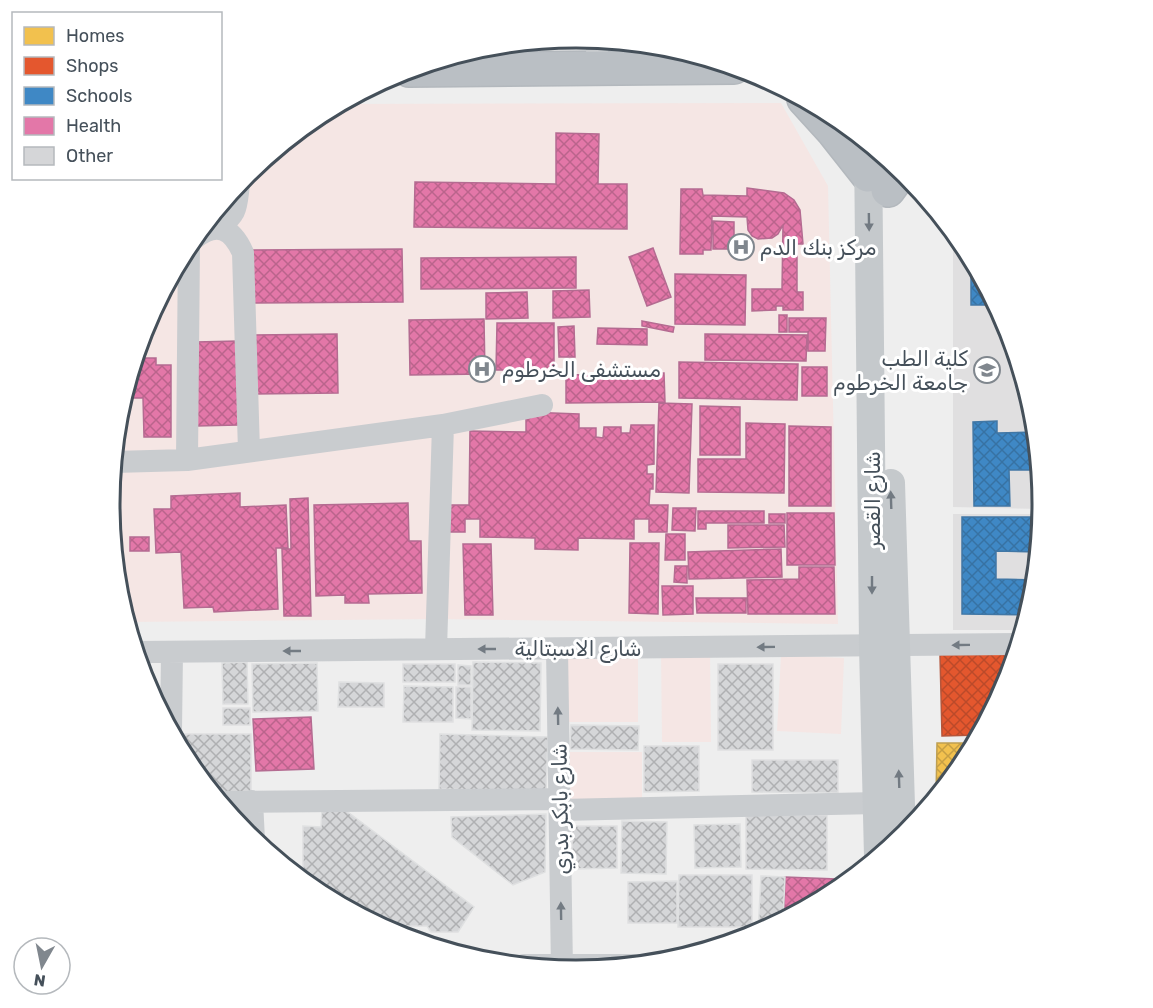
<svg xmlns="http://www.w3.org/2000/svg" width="1153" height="1008" font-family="Rubik,'Noto Sans Arabic',sans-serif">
<defs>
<pattern id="homes-cross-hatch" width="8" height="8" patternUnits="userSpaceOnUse" patternTransform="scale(1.5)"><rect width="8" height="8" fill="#f2c14e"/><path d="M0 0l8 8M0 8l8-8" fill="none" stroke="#c69f44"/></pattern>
<pattern id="shops-cross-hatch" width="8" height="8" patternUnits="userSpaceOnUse" patternTransform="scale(1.5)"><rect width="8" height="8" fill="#e4572e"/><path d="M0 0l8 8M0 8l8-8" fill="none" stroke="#bb4a2a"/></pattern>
<pattern id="schools-cross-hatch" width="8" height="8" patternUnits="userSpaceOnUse" patternTransform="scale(1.5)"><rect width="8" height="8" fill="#3f88c5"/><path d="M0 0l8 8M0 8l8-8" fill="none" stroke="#3772a3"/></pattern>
<pattern id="health-cross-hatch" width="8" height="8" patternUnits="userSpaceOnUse" patternTransform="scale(1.5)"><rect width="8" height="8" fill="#e377a8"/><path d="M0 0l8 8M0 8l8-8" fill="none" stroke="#ba648c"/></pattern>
<pattern id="building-cross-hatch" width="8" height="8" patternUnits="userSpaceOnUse" patternTransform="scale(1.5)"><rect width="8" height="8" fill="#d5d6d8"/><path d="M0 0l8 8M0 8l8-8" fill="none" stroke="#afb0b2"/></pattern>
</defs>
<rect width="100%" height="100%" fill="#eee"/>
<path fill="#e0dfe0" d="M953 231 965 245 1008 326 1034 413 1043 509 953 507Z
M953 514H1042L1034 595 1023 630H953Z"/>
<path fill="#f5e6e4" d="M781 103 828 186 838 624 437 619 127 622 119 595 110 504 119 413 146 325 189 245 247 174 318 116 340 104Z
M661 650H710L711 742H662Z
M566 652H638V722H566Z
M781 655 844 658 841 734 777 731Z
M569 752H642V801H569Z"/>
<path fill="url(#homes-cross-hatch)" stroke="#be9f52" stroke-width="1.5" d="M937 743H975L964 763 936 797Z"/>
<path fill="url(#shops-cross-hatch)" stroke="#b4553b" stroke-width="1.5" d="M1016 654 1007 683 979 735 942 736 940 655Z"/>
<path fill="url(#schools-cross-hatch)" stroke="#4177a5" stroke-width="1.5" d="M971 257 997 305H971Z
M997 421V433L1036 432 1040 470H1009L1010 506H974L973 422Z
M962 517H1042L1038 552 996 551V579L1036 580 1034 595 1028 615 962 614Z"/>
<path fill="url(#health-cross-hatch)" stroke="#b46b91" stroke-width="1.5" d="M556 133 599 134 598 184H627V229L414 227 415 182 556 184Z
M747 188 784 193 794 200 800 210 803 244H797V292H803V310H783V306H776V310L752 311V289H782L783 225 778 234 772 238 758 239 752 236 748 230 747 217 712 216 711 250H703V254H680L681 189H702L703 195 747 196Z
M713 221 734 222V249H713Z
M653 248 671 297 647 306 629 257Z
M402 249 403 302 248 303V250Z
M576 257V288L421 289V258Z
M675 274 746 275 745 325 675 324Z
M589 290 590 317 553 318V291Z
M527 292 528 318 486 319V293Z
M779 315H787V332H779Z
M789 318H826L825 351H808V332H789Z
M484 319 485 374 410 375 409 320Z
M642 321 674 327 673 332 642 326Z
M497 323H554V370H496Z
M574 326 575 357H559L558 327Z
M598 328 647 329V345L597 344Z
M337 334 338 393 253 394V335Z
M705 334 807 335 806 361 705 360Z
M237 341 238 425 197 426 196 342Z
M136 358H156V365H171V437H144L143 398H124Z
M679 362 798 364 797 400 679 398Z
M802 367H827V396H802Z
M664 373 665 402 566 403V375Z
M659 403 692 404 689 493 656 492Z
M700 406 740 407V455H700Z
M526 412 579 414V428H596V437L603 438 604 427H621V433H630L631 425H654V464L647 465V474H653V489H650L649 505H668L667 532H649V519H634V539L578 538V550L535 549V538L480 537V519H465V532H450V505H469L470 431 526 432Z
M746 423 785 424 784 493 698 492V459H746Z
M789 426 831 427V506H789Z
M240 493V507L286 505 288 548H276L278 609 214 612 213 607 184 608 181 552 156 553 154 509H171V496Z
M308 498 311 616H284L282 549H291L290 499Z
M408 503 409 541H421L422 593 368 594 369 603H345V595L316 596 314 505Z
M673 508H696L695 531 672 530Z
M698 511H764V523H706V529H698Z
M787 513H834L835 565H787Z
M769 514H785V523H769Z
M728 525H784L785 547 728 548Z
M666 534H685V560H665Z
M130 537H149V551H130Z
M630 543H659L658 614 629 613Z
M463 544H491L493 615H465Z
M781 549 782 577 689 579 688 552Z
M675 566H687V583L674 582Z
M799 567H834L835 614H748L747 580 799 579Z
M662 586H693V614L663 615Z
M696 598H746V613H697Z
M311 717 314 769 256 771 253 719Z
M785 877 837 879 836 891 793 915 784 913Z"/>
<path fill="url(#building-cross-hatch)" stroke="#dfe0e1" stroke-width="1.5" d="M247 662 248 704H223L222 663Z
M473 662 541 663 540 731 472 730Z
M317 663 318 711 253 712 252 664Z
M403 664H455V682H403Z
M718 664H773V750H718Z
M458 665 471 666V685H458Z
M339 682 384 683V707H338Z
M404 686 453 687V722H403Z
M456 687H471V719L456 718Z
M223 708H250V725H223Z
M571 725 639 726 638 750 570 749Z
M174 734H251V793H213L188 763Z
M440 734 548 737 546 792 439 789Z
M644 746H699V791L644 792Z
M752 760H838V793L752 792Z
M322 809 345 810 474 907 458 932H431L427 926H407V932L393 933 317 892 303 881V826L321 827Z
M546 814 545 872 513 885 452 837 451 817Z
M746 815H827V870L746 869Z
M622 821 667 822 666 874 621 873Z
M740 824 741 867 695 868 694 825Z
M572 826H617V868L572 869Z
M679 875H752V927H678Z
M761 876 785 877 783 920 758 933Z
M677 881V923H628V882Z"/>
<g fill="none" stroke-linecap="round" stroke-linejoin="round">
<defs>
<path id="highway" d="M409 70 734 67
M804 99 834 132 868 175
M888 190 902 171"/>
</defs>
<use href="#highway" stroke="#b3b8bd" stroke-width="36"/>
<path stroke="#c9cccf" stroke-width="22" d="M597 50V40
M218 228C238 213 236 208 239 184
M195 238C217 221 232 228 243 253L249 451
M443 425 542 405
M187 460 189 245
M114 462 187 460 443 425 436 649
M557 649 562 969
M136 652 1019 644
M171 730 172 652
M252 801 254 840
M220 802 559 799
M560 810 877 803
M524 965H632"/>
<path stroke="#c5c9cc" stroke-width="28" d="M868 143 873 646 878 857
M891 483 902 838"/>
<use href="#highway" stroke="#babfc4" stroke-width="33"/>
</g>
<defs><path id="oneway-solid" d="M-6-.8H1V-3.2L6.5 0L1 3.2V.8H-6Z" transform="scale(1.5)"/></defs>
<g fill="#727a82">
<use href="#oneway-solid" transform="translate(869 222) rotate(89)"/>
<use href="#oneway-solid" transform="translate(891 500) rotate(-92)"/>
<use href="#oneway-solid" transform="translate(872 585) rotate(90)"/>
<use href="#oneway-solid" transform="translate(899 779) rotate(-92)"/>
</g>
<g fill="#737b83">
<use href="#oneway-solid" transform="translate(961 645) rotate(179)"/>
<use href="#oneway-solid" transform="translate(766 647) rotate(179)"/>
<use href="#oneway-solid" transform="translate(487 649) rotate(180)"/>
<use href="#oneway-solid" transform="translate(292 651) rotate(180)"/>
<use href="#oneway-solid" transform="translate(558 716) rotate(-91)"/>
<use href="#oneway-solid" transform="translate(561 911) rotate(-91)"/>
</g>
<defs>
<symbol id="hospital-ring" viewBox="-11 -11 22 22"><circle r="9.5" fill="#fff" stroke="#80878e" stroke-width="1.5"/><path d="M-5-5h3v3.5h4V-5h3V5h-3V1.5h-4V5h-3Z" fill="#80878e"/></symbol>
<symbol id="university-ring" viewBox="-11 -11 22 22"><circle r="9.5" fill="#fff" stroke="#80878e" stroke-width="1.5"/><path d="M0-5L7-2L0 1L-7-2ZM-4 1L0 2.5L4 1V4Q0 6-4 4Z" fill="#80878e"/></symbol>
</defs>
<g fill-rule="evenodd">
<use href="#hospital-ring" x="726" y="232" width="30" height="30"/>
<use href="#hospital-ring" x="467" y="354" width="30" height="30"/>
<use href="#university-ring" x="972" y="355" width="30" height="30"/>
</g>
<g text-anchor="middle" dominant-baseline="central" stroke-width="6" stroke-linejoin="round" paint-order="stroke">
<g font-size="21" fill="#45505a" stroke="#fff" text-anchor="start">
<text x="760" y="247">مركز بنك الدم</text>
<text x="968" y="358" text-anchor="end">كلية الطب<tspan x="968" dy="24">جامعة الخرطوم</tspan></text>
<text x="502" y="369">مستشفى الخرطوم</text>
</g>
<g font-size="21" fill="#45505a" stroke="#fff">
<text transform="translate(872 500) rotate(-90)">شارع القصر</text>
<text x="578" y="648">شارع الاسبتالية</text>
<text transform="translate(560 809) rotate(-91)">شارع بابكر بدري</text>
</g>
</g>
<path d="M0 0H1153V1008H0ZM120 504a456 456 0 1 1 912 0a456 456 0 1 1-912 0Z" fill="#fff" fill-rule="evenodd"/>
<path fill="none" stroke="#45505a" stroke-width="3" d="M120 504a456 456 0 1 1 912 0a456 456 0 1 1-912 0Z"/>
<rect x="12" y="12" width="210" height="168" fill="#ffffff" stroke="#b5b9bd" stroke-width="1.5"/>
<rect x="24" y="27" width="30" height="18" fill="#f2c14e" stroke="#b5b9bd" stroke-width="1.5"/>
<text x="66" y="42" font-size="18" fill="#45505a">Homes</text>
<rect x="24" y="57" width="30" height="18" fill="#e4572e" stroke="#b5b9bd" stroke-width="1.5"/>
<text x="66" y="72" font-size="18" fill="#45505a">Shops</text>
<rect x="24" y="87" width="30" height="18" fill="#3f88c5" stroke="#b5b9bd" stroke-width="1.5"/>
<text x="66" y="102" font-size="18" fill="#45505a">Schools</text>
<rect x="24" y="117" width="30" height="18" fill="#e377a8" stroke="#b5b9bd" stroke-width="1.5"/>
<text x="66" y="132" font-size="18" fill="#45505a">Health</text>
<rect x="24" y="147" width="30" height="18" fill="#d5d6d8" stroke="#b5b9bd" stroke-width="1.5"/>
<text x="66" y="162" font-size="18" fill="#45505a">Other</text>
<g transform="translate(42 966) rotate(189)"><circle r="28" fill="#ffffff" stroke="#b5b9bd" stroke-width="1.5"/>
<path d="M0-4.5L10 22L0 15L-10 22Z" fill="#80878e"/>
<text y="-9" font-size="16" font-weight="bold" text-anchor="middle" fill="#45505a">N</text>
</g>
</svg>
